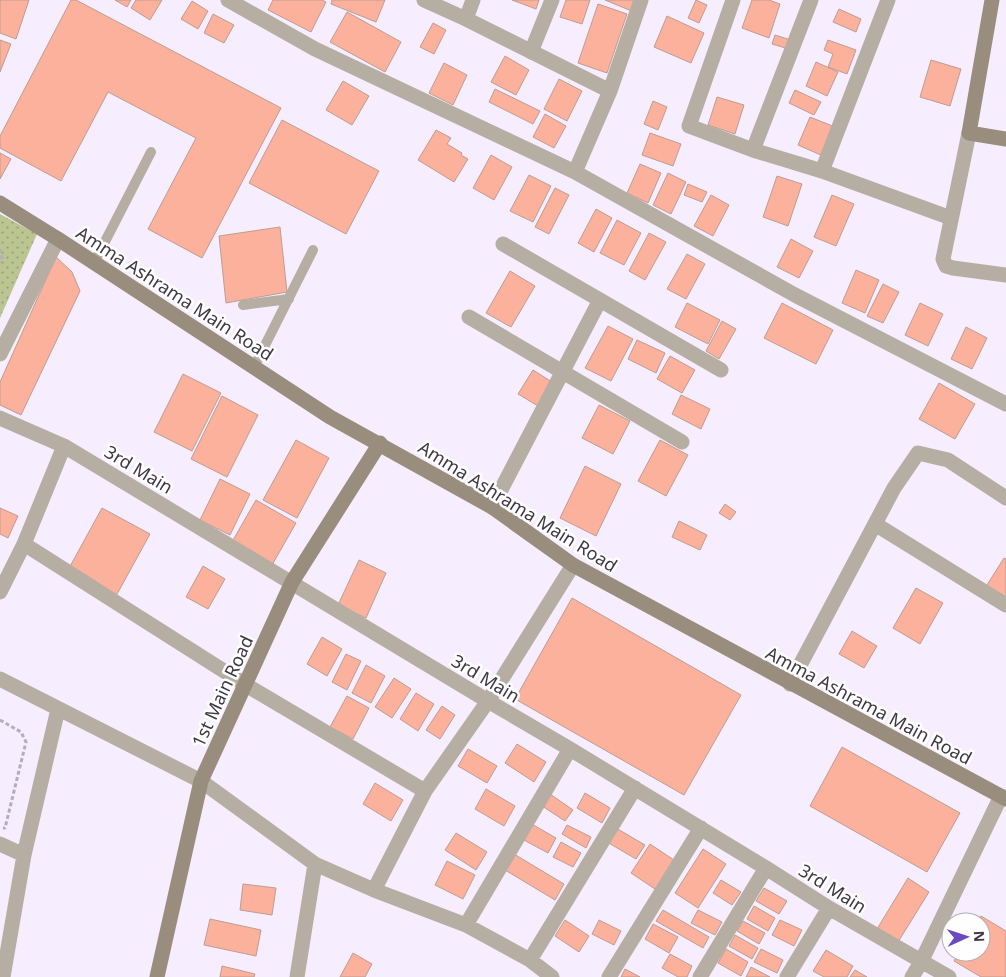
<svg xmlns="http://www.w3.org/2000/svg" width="1006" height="977" font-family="'Noto Sans',sans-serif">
<defs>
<pattern id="park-dots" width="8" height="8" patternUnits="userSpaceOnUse" patternTransform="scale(1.25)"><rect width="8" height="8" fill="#bbc591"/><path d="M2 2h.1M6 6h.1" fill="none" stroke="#99a178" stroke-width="1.8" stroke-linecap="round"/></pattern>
</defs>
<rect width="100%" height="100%" fill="#f6edfe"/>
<path fill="url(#park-dots)" d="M0 214 37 234 0 318Z"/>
<path fill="#fbb19b" stroke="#bd9d93" d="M0 0H29L16 39 0 33Z
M71 0H76L281 108 202 258 148 229 196 138 108 92 61 181 0 148V136Z
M115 0H131L127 7Z
M136 0H162L150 20 131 8Z
M273 0H322L326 2 311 32 268 10Z
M332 0H385L376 22 331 4Z
M512 0H539L536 9Z
M566 0H590L582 24 560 17Z
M605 0H639L634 12Z
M696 0 707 5 699 23 688 18Z
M752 0H769L780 4 769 38 742 28Z
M192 1 208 11 198 29 181 19Z
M598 4 627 14 607 73 578 63Z
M839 9 861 19 856 32 833 22Z
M347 12 401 42 385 72 330 42Z
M213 14 234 25 224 43 204 33Z
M667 16 704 33 691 63 654 47Z
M433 23 446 30 434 54 420 47Z
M775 35 794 41 792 50 772 44Z
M0 40 11 44 0 72Z
M828 40 856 50 847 74 828 67 833 54 824 50Z
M505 56 529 70 516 95 491 82Z
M931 60 961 69 950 106 920 97Z
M816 62 838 72 827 96 806 86Z
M444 63 467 75 453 105 429 93Z
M559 79 582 91 567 121 544 109Z
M343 81 369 96 352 125 326 110Z
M495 89 540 111 533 124 489 102Z
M795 90 821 102 814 115 789 103Z
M717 97 744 105 735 134 708 125Z
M653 101 667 107 658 130 644 124Z
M545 114 566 126 554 148 533 137Z
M810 117 835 127 823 156 798 145Z
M282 120 379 171 346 234 249 183Z
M436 130 451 138 447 144 462 153 461 155 468 159 454 182 418 160Z
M650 133 681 144 673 166 642 155Z
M0 153 11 159 0 179Z
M491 155 512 167 494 200 473 188Z
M640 164 661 173 648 203 627 193Z
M668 173 686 182 671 214 653 205Z
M529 175 551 186 533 222 510 211Z
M777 176 802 184 788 226 763 217Z
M688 184 707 192 702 202 684 195Z
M555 188 569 195 549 234 535 227Z
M711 195 729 205 713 236 694 226Z
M832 195 854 204 836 246 814 237Z
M596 209 612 218 594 252 578 243Z
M617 220 641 233 624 265 600 253Z
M280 227 287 292 226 303 219 236Z
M649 233 666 242 645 280 629 271Z
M791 239 813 251 799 278 777 267Z
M687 254 705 264 686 299 667 289Z
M56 257 72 272 80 291 21 415 0 405V382Z
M856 270 879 280 865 313 842 303Z
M510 271 535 286 511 327 486 313Z
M883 284 899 292 883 323 867 316Z
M687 303 720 320 708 344 675 327Z
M782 303 833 330 816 364 764 338Z
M920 303 943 314 928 346 905 335Z
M722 321 736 329 719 359 706 351Z
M608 326 633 339 611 381 585 368Z
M966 327 987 338 972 369 951 359Z
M637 340 665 353 656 373 628 359Z
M670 356 695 370 682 393 657 379Z
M533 370 552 382 538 406 518 394Z
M183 374 221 393 192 451 154 432Z
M939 383 975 404 955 439 919 419Z
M681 395 710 409 701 429 672 414Z
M222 396 258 415 227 477 191 459Z
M599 405 630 421 613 454 582 438Z
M296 440 329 458 297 518 263 500Z
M660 440 688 455 666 496 638 481Z
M585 466 621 484 596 536 560 518Z
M220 479 250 494 230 535 200 520Z
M256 500 296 523 272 565 232 542Z
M725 504 736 512 730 520 719 513Z
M0 508 18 516 8 538 0 534Z
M102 508 150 534 116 596 68 570Z
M679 521 707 535 700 550 672 537Z
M1004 558 1006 559V600L985 588Z
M359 560 386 573 366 618 338 605Z
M203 566 225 579 208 609 186 597Z
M916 588 943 603 920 644 893 628Z
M572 598 741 695 684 795 515 699Z
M852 631 877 646 864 668 839 654Z
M322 637 342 649 327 676 307 664Z
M346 654 361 661 347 690 332 682Z
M366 665 385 676 371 703 352 693Z
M394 678 411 689 392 718 375 707Z
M416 693 434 704 418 731 400 719Z
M347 696 369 708 353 739 330 727Z
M442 706 455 715 440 739 426 730Z
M517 744 546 762 534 782 505 763Z
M842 747 960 813 927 872 810 806Z
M468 749 497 766 487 783 458 766Z
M375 783 403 800 391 821 363 804Z
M486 789 515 806 504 826 475 809Z
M585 793 610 808 602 823 577 808Z
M550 794 573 810 565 821 542 806Z
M530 823 556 838 548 853 522 839Z
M567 825 591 837 586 848 562 834Z
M616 828 645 845 636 859 607 842Z
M456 833 487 852 476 870 445 850Z
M561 842 581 853 573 867 553 857Z
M650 844 674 860 655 889 631 873Z
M703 849 726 864 698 908 675 893Z
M514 854 564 884 555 900 505 870Z
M447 861 475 875 463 899 435 885Z
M908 878 929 892 898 942 877 929Z
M721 880 741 892 732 905 713 893Z
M243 884 276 888 272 915 240 910Z
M764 888 787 901 779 914 756 901Z
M754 906 775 918 768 931 747 919Z
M663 910 709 937 703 948 656 921Z
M698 910 722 922 715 935 691 923Z
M981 916 1006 931V977H981L954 961 959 952H981V922H977Z
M210 919 261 930 256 956 204 945Z
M565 920 589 936 579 952 555 936Z
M599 920 621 931 614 945 592 934Z
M780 920 802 930 794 946 772 935Z
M743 921 765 933 759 944 737 931Z
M653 924 678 937 669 953 645 939Z
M735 935 758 948 752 959 729 946Z
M726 949 748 962 741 976 718 963Z
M761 949 783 960 777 973 754 962Z
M826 950 853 966 847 977H824L813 971Z
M353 953 372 964 365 977H340Z
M670 954 692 966 687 977H678L662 968Z
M222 966 255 974 254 977H220Z
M751 967 770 977H746Z
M625 969 640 977H621Z
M855 970 867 977H850Z"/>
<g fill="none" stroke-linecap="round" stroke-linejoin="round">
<path stroke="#b5adbc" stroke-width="3" stroke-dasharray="4 2.5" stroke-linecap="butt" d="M0 249 2 257 0 263
M0 720 21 732 26 742 5 828H3"/>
<path stroke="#b6aea3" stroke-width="10" d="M94 263 151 152
M243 305 289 299
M254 367 313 250"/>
<path stroke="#b6aea3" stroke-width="15" d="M228 0 315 49 575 172 795 295 1006 404
M424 0 466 19 610 91
M733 0 689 126 753 150 822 171 951 218
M466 19 473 0
M531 52 552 0
M969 133 943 259 946 266 953 268 1006 275
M753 150 811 0
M822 171 888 0
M575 172 610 91 641 0
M503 244 721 370
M469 317 682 442
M0 354 58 239
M0 418 64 446 488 701 570 749 766 868 829 908 949 977
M492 507 600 300
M875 524 1006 605
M24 544 246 685 425 791
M0 592 24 544 64 446
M0 679 201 781 315 864 374 890 466 925 530 960 552 977
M790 684 894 488 918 453 948 460 1006 498
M0 844 24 855
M374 890 425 791 488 701 573 565
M466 925 570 749
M530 960 635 788
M3 977 24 855 58 709
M297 977 315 864
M609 977 701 828
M700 977 766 868
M787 977 829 908
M912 977 921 962 1001 796"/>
<path stroke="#998e7d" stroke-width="15" d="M992 0 969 133 1006 139
M0 203 58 239 330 417 492 507 573 565 1006 799
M157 977 201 781 292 582 380 443"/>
</g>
<g text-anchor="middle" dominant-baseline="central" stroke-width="5" stroke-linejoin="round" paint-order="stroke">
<g font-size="18" fill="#3e3843" stroke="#fefefe">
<text transform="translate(175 293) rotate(33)">Amma Ashrama Main Road</text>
<text transform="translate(139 469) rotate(31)">3rd Main</text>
<text transform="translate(518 506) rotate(32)">Amma Ashrama Main Road</text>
<text transform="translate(486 678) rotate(31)">3rd Main</text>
<text transform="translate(222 691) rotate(-65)">1st Main Road</text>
<text transform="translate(869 705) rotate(28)">Amma Ashrama Main Road</text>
<text transform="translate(833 888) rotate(32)">3rd Main</text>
</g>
</g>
<g transform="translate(966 937) rotate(87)"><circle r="24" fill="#fefefe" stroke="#b1afb3"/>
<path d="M0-4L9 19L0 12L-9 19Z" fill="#6b49c2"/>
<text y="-8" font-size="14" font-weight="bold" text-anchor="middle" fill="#3e3843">N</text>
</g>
</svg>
